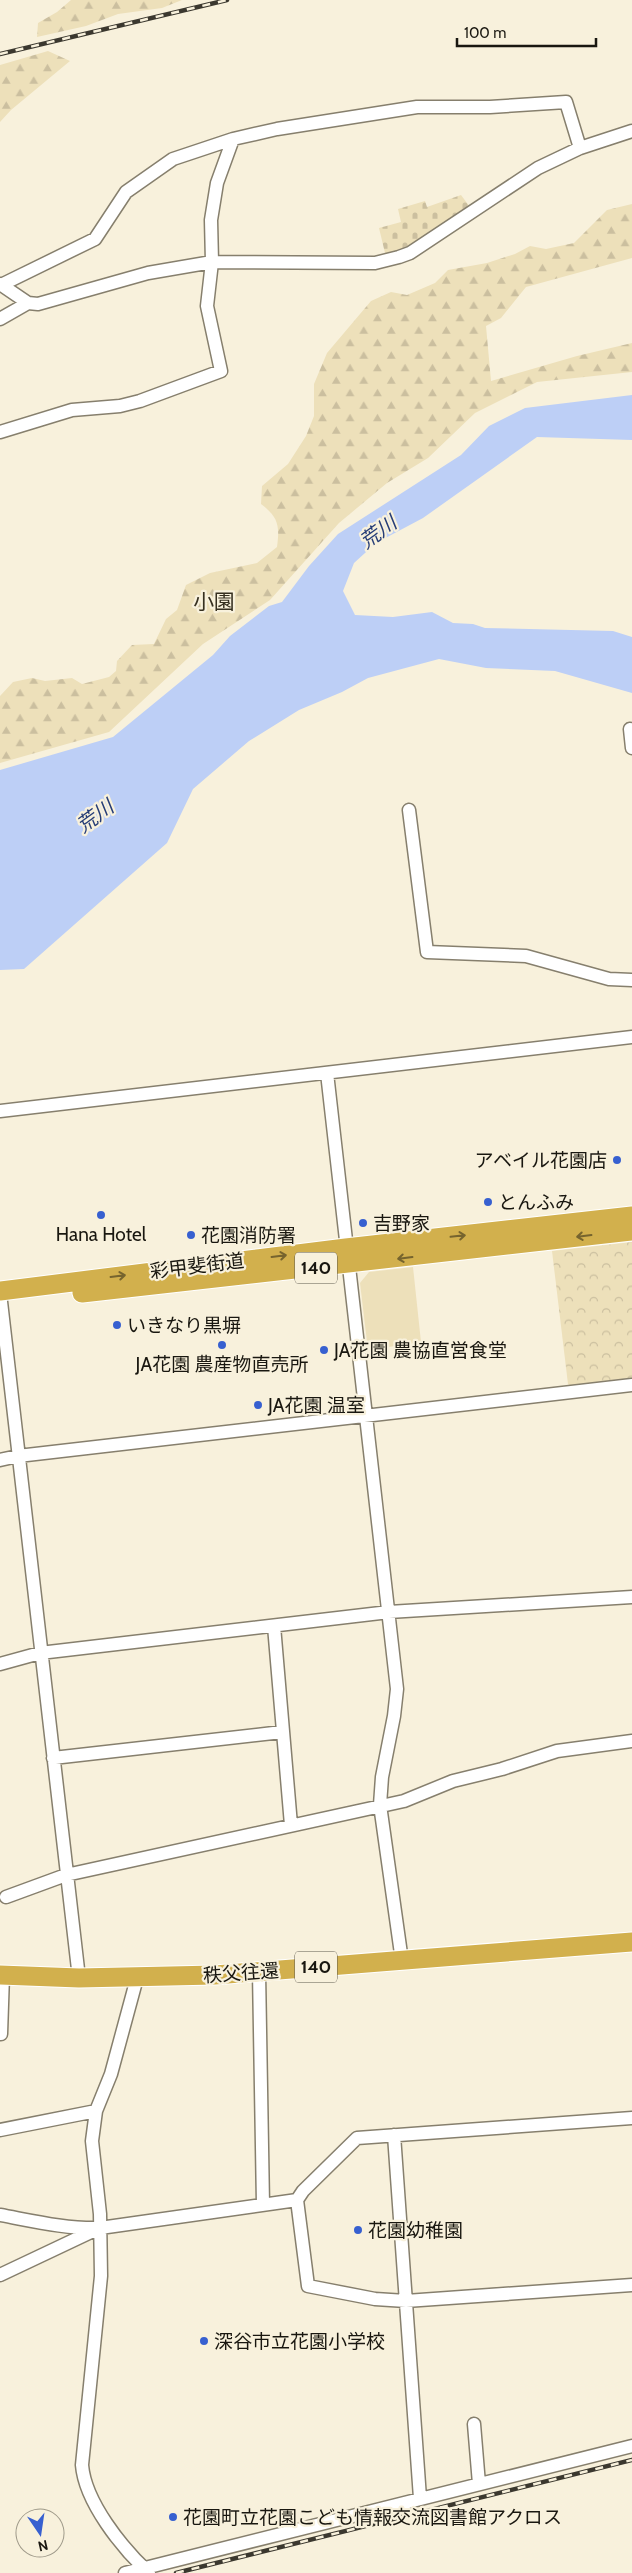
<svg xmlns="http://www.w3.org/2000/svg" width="632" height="2573" font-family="Cabin,'Noto Sans JP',sans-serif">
<defs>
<pattern id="forest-firs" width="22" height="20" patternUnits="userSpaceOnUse" patternTransform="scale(1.25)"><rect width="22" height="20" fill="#ede0ba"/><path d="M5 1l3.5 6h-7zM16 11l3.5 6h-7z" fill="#cbbf9f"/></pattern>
<pattern id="cemetery-stones" width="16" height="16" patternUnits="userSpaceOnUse" patternTransform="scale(1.25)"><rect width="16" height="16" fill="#ede0ba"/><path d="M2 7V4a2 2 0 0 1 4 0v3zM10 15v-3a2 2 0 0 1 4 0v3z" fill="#cbbf9f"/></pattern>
<pattern id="park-crowns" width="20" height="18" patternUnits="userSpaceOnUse" patternTransform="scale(1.25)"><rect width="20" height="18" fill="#ede0ba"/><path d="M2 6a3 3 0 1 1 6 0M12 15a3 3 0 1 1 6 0" fill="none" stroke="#cbbf9f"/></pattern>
</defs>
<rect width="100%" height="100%" fill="#f8f1dc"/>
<path fill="#ede0ba" d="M413 1267 421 1342 376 1349 367 1342 360 1283 369 1272Z"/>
<path fill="url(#forest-firs)" d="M71 0H182L162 8 118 14 86 26 37 37 38 23 57 12Z
M48 51 70 61 11 110 0 122V65Z
M632 204V258L526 287 501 318 486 326 491 381 577 356 632 343V372L537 382 475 413 428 458 387 483 339 523 270 600 203 644 109 732 0 763V696L13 682 32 678 45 681 72 678 82 684 109 677 116 671 117 661 132 645 154 644 166 619 177 610 186 585 210 573 257 563 277 547C280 525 278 517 261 504L262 486 288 464 306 436 314 416V384L327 353 371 301 391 292 407 295 435 283 448 270 487 263 515 254 530 246 546 249 574 243 607 210Z"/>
<path fill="url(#cemetery-stones)" d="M461 195 470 207C454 217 402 257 385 253L379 228 401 222 398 209 425 201 427 207Z"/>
<path fill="url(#park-crowns)" d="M632 1242V1381L572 1388 568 1384 552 1251Z"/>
<path fill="#bdcff6" d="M632 395V440L537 437 423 518 376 543 354 563 343 591 355 615 393 617 432 612 453 623 473 624 485 628 613 631 632 637V693L555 671 486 668 439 659 368 678 342 692 299 710 249 741 193 789 167 843 24 969 0 970V770L113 737 213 655 230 636 269 606 282 602 309 566 338 534 461 455 489 426 525 408Z"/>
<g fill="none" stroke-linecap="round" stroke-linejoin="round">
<defs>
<path id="minor" d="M0 284 28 303 38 304 148 273 212 262 375 263 399 257 410 253 538 168 580 148 632 131
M1 285 95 239 126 192 173 159 233 139 277 129 417 107H490L566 102 580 148
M0 319 28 303
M0 432 72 410 120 406 140 401 221 371 207 306 212 262 211 220 217 183 233 139
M630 729 632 748
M409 810 427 952 526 956 609 979 632 980
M327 1073 397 1689 394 1716 382 1777 380 1805 402 1961
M0 1111 632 1037
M0 1293 79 1978
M0 1460 18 1456 632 1385
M274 1626 291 1825
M0 1664 40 1653 389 1612 632 1597
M53 1758 282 1732
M6 1897 66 1875 404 1801 453 1781 502 1769 557 1751 632 1741
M259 1972 263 2205
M137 1978 111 2074 96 2111 92 2141 100 2214 101 2276 82 2465C85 2502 122 2548 149 2573
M1 2034 3 1975
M0 2130 96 2111
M394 2135 420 2498
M297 2200 303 2191 357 2138 632 2118
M0 2215C33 2221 66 2229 100 2228L297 2200 308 2286 375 2299 406 2301 632 2285
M0 2275 93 2231
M474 2424 479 2484
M125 2573 632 2446"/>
<path id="highway" d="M0 1291 346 1248 632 1216
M82 1293 632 1231
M0 1975 79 1978 215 1975 632 1942"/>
</defs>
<use href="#minor" stroke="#867f6d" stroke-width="15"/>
<use href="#highway" stroke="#fff" stroke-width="21"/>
<use href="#minor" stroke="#fff" stroke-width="12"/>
<use href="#highway" stroke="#d2b04d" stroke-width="19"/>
<defs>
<path id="rail" d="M0 54 227 0
M176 2573 632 2460"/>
</defs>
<use href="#rail" stroke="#3b382f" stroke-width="4.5"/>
<use href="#rail" stroke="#f8f1dc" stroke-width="2.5" stroke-dasharray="8" stroke-linecap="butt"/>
</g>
<defs><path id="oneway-shaft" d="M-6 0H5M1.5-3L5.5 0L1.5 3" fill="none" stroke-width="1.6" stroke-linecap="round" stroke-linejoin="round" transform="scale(1.25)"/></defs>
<g stroke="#76642e">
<use href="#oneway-shaft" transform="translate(458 1236) rotate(-6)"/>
<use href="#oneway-shaft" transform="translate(584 1236) rotate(173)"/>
<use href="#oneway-shaft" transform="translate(279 1256) rotate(-7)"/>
<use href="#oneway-shaft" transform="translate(405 1258) rotate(173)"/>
<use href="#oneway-shaft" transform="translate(118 1276) rotate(-7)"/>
</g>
<g fill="#3760d0" stroke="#f8f1dc" stroke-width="2">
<circle cx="617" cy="1160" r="5"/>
<circle cx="488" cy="1202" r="5"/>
<circle cx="101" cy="1215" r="5"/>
<circle cx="363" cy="1223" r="5"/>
<circle cx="191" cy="1235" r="5"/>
<circle cx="117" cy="1325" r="5"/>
<circle cx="222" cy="1345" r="5"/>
<circle cx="324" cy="1350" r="5"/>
<circle cx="258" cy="1405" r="5"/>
<circle cx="358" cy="2230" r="5"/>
<circle cx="204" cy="2341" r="5"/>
<circle cx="173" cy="2517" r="5"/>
</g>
<g text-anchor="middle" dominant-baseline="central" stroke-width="4.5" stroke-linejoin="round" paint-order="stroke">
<g fill="#f8f1dc" stroke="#5c584d" stroke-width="1">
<rect x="295" y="1252.5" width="42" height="31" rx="4"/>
<rect x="295" y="1951.5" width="42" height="31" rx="4"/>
</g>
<g font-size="18" font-weight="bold" fill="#191710">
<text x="316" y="1268">140</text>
<text x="316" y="1967">140</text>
</g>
<g font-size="19" fill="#191710" stroke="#f8f1dc" text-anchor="start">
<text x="607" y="1160" text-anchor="end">アベイル花園店</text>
<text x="498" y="1202">とんふみ</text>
<text x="373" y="1223">吉野家</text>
<text x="101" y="1234" text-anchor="middle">Hana Hotel</text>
<text x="201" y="1235">花園消防署</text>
<text x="127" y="1325">いきなり黒塀</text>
<text x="334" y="1350">JA花園 農協直営食堂</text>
<text x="222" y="1364" text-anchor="middle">JA花園 農産物直売所</text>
<text x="268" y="1405">JA花園 温室</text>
<text x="368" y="2230">花園幼稚園</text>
<text x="214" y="2341">深谷市立花園小学校</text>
<text x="183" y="2517">花園町立花園こども情報交流図書館アクロス</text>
</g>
<g font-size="19" fill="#191710" stroke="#f8f1dc">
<text transform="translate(197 1266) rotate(-7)">彩甲斐街道</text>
<text transform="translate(241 1973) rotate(-4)">秩父往還</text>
</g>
<g font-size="20" font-style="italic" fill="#263d77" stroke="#f8f1dc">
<text transform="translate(378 532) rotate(-36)">荒川</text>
<text transform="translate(95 816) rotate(-36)">荒川</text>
</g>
<g font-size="21" fill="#363020" stroke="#f8f1dc">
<text x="214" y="601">小園</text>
</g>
</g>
<g transform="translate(40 2533) rotate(167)"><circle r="24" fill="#f8f1dc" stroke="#9f9a8a"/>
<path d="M0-4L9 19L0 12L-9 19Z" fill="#3760d0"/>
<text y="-8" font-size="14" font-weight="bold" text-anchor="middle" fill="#191710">N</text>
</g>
<path d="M457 38v8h139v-8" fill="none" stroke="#191710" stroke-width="2.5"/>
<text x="464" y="38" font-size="15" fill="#191710" stroke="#f8f1dc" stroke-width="4" paint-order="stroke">100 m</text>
</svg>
